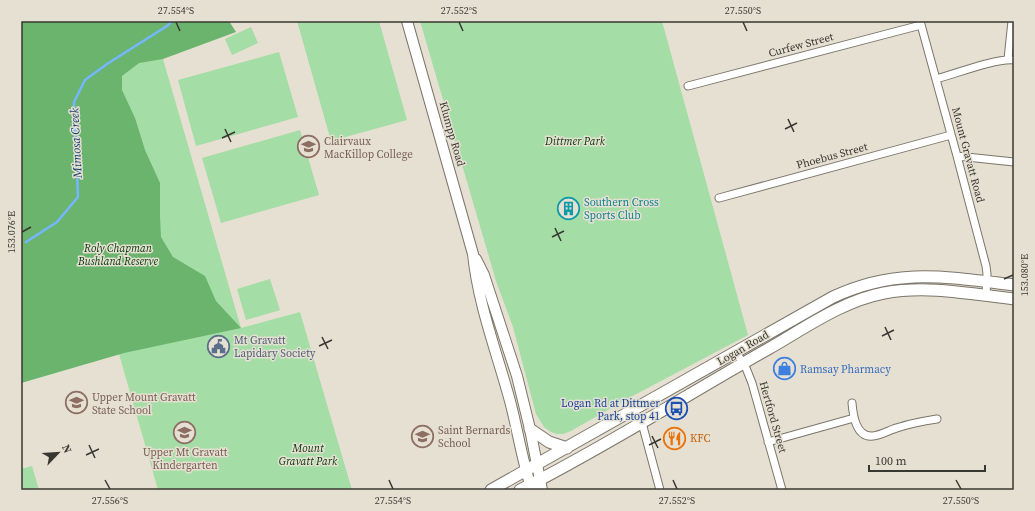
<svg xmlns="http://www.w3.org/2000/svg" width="1035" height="511" font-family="'Source Serif 4',serif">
<rect width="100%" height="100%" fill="#e6e0d2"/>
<path fill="#a4dda5" d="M21 21H152L241 328 300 312 352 490H158L119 354 21 383Z
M297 21H379L407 120 331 141Z
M420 21H662L748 335 627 399 571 431 563 434H557L551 432 544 427 536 414 513 327 496 281Z
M251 27 258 43 232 55 225 39Z
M279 52 298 117 196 146 178 80Z
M300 130 319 195 221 223 202 158Z
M270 279 280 310 246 320 237 289Z
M32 466 39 490H21V469Z"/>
<path fill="#6ab46e" d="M21 21H229L236 32 163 59 139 63 122 76V90L135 118 145 150 160 183V217L161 237 173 257 205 276 216 301 241 328 124 353 21 383Z"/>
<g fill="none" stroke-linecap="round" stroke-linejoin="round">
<path stroke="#75b7ff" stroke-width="2.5" d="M26 242 57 222 78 197 74 102 85 80 107 64 167 26 172 21"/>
<defs>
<path id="street" d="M920 21 957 156 986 266 987 274 986 296
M1008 59 1012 21
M936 79C955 74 996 58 1014 60
M688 86 921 25
M957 156 1014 162
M719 198 951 135
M736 352 746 368 752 383 782 490
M852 403C853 415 856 438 873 436 882 435 891 429 900 427 912 423 924 421 937 419
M642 423 660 490
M768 442 854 418"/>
<path id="secondary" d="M407 21 473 254C478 304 497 353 510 401 518 431 522 461 532 490
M476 259 484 275 517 376 530 429 542 490"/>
<path id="primary" d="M530 429 549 442 567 448
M491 490 833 297C897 267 947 277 1014 285
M520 490C605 447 685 396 768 349 805 328 842 301 884 293 927 285 971 294 1014 299"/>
</defs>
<use href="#street" stroke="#7c766a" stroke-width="9"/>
<use href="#secondary" stroke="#7c766a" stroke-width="12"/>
<use href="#primary" stroke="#7c766a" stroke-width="13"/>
<use href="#street" stroke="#fff" stroke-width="7"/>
<use href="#secondary" stroke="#fff" stroke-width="10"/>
<use href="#primary" stroke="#fff" stroke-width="11"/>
</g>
<path fill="none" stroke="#393731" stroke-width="1.5" d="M176 22 180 31M459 22 463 31M743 22 747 31M788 119 794 132M225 129 231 142M785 129 797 123M222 138 235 132M555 228 561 241M22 232 31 227M552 237 564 231M1004 279 1013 275M885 327 891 340M882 336 894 330M322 337 328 349M319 346 332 340M652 436 658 448M89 445 95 458M649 445 661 439M86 455 99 449M105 480 110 489M389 480 393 489M673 480 677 489M956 480 961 489"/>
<defs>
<symbol id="school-ring" viewBox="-11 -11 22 22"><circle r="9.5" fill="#e6e0d2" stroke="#8d6e63" stroke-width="1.5"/><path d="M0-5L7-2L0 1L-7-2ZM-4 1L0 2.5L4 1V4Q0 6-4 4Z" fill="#8d6e63"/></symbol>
<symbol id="building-ring" viewBox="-11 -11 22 22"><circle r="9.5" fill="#e6e0d2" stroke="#0f9aa8" stroke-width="1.5"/><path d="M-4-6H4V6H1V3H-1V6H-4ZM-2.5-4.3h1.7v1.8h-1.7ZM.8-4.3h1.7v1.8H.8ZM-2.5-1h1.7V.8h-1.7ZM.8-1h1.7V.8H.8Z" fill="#0f9aa8"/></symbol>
<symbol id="civic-ring" viewBox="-11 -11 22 22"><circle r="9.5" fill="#e6e0d2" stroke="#5c6f8a" stroke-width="1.5"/><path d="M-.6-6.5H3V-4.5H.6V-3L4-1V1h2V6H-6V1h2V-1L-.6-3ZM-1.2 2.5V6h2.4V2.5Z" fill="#5c6f8a"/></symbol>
<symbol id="shop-ring" viewBox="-11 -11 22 22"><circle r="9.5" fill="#e6e0d2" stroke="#3f7fe0" stroke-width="1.5"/><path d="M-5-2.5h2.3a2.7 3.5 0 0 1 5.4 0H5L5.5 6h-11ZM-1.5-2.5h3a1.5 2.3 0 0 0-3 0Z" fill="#3f7fe0"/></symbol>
<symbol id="bus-ring" viewBox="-11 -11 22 22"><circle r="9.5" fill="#e6e0d2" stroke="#1a4fb4" stroke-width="1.5"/><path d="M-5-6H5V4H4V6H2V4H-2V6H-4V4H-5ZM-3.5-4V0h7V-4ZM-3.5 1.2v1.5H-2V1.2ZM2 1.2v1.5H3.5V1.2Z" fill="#1a4fb4"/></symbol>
<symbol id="restaurant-ring" viewBox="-11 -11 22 22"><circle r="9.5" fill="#e6e0d2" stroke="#e8710a" stroke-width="1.5"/><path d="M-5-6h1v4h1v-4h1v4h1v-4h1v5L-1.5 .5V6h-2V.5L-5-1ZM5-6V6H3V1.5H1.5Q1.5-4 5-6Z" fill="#e8710a"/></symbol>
</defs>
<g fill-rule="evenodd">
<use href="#school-ring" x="296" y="134" width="25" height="25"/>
<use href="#building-ring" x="556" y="196" width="25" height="25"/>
<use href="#civic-ring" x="206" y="334" width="25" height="25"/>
<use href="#shop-ring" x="772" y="356" width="25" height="25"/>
<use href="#school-ring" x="64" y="390" width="25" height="25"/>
<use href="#bus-ring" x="664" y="396" width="25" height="25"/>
<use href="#school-ring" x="172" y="420" width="25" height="25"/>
<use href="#school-ring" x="410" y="424" width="25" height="25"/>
<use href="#restaurant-ring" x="662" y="426" width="25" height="25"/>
</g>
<g text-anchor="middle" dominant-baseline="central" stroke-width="3" stroke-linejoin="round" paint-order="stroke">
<g font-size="11" fill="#393731" stroke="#e6e0d2">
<text transform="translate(801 45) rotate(-15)">Curfew Street</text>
<text transform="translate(452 134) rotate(74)">Klumpp Road</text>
<text transform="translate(968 155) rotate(75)">Mount Gravatt Road</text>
<text transform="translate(832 156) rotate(-15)">Phoebus Street</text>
<text transform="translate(743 348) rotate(-30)">Logan Road</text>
<text transform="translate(773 417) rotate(74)">Hertford Street</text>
</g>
<g font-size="11" fill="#785e54" stroke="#e6e0d2" text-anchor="start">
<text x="324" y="141">Clairvaux<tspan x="324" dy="13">MacKillop College</tspan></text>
<text x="92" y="397">Upper Mount Gravatt<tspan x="92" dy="13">State School</tspan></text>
<text x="438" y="430">Saint Bernards<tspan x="438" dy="13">School</tspan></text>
<text x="185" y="452" text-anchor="middle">Upper Mt Gravatt<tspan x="185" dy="13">Kindergarten</tspan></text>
</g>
<g font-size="11" font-style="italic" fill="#003607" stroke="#e6e0d2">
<text x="575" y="141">Dittmer Park</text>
<text x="118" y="248">Roly Chapman<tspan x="118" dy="13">Bushland Reserve</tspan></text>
<text x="308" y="448">Mount<tspan x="308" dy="13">Gravatt Park</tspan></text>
</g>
<g font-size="11" fill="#0d838f" stroke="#e6e0d2" text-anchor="start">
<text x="584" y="202">Southern Cross<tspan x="584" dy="13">Sports Club</tspan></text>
</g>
<g font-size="11" fill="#4e5e75" stroke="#e6e0d2" text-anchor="start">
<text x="234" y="340">Mt Gravatt<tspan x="234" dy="13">Lapidary Society</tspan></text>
</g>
<g font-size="11" fill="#366cbe" stroke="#e6e0d2" text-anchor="start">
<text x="800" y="369">Ramsay Pharmacy</text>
</g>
<g font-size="11" fill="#164399" stroke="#e6e0d2" text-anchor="end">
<text x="660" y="403">Logan Rd at Dittmer<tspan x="660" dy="13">Park, stop 41</tspan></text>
</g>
<g font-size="11" fill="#c56008" stroke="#e6e0d2" text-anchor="start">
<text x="690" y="438">KFC</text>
</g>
<g font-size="12" font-style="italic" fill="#154370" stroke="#e6e0d2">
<text transform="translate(76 143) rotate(-93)">Mimosa Creek</text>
</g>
</g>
<rect width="1035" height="511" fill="none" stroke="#e6e0d2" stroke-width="44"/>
<g transform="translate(58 453) rotate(65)" stroke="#e6e0d2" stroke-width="3" paint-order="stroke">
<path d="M0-3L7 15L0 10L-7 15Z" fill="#393731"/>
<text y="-6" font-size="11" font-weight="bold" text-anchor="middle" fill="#393731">N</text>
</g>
<path d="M869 465v6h116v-6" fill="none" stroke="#393731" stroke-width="2"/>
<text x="875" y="465" font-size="12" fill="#393731" stroke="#e6e0d2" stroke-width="3" paint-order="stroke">100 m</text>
<rect x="22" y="22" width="991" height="467" fill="none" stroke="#393731" stroke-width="1.5"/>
<g font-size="10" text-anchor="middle" fill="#393731">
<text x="176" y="14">27.554°S</text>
<text x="459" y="14">27.552°S</text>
<text x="743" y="14">27.550°S</text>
<text transform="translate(11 232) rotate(-90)" y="4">153.076°E</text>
<text transform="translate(1024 275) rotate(-90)" y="4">153.080°E</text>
<text x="110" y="504">27.556°S</text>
<text x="393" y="504">27.554°S</text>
<text x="677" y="504">27.552°S</text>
<text x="961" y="504">27.550°S</text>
</g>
</svg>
